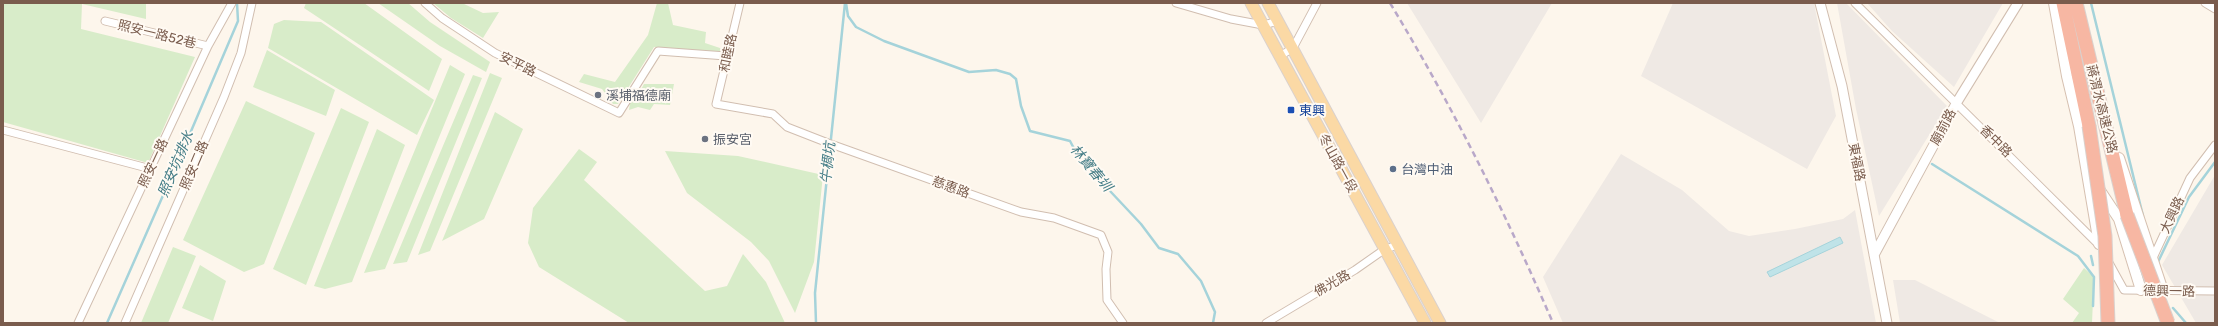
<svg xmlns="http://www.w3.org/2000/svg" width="2218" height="326" font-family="Rubik,'Noto Sans TC',sans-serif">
<rect width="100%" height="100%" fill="#fdf6ec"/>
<path fill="#efe9e4" d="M1407 3H1552L1481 123Z
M1673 3H1814L1836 116 1807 169 1641 76Z
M1837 3H1846L1947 106 1879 216 1856 109Z
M1867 3H2003L1954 87 1892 31Z
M1621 154 1682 190 1729 231 1749 236 1795 229 1843 219 1855 210 1876 323H1563L1543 277Z
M2215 175V323H2196L2162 265Z
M1893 280H1915L2000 323H1900Z"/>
<path fill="#d8ecc9" d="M3 3H146V19L82 4 81 29 195 57 148 163 3 122Z
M306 3H364L442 59 429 91 304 8Z
M378 3H408L430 22 490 62 486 72 440 46Z
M433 3H462L483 13 499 12 483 38 451 18Z
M657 3H668L673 25 706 32 705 43 723 49 722 54 654 47 618 104H613L602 89 579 82 584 74 615 82 648 35Z
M284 20 321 22 434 100 417 135 268 48 274 24Z
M267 50 335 90 326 116 253 87Z
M450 65 465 74 385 269 364 273Z
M490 73 502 78 430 251 418 255Z
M473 75 482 78 407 262 393 264Z
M644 84H674L670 105 654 104 650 110 638 107 629 110 630 103 636 99Z
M246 101 315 133 264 264 244 272 183 240Z
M341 108 369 122 306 285 273 269Z
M495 112 523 129 484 219 442 241Z
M377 129 405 145 352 282 325 289 314 286Z
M579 149 597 162 584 180 705 291 727 286 743 254 766 282 785 323H629L539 267 528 243 533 208Z
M665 151 738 156 823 175 814 262 795 313 769 261 751 242 687 193Z
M173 247 196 256 168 323H141Z
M200 265 226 281 213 321 182 308Z
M2084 268 2094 277 2092 323H2072L2079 313 2063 299Z"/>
<path fill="#bfe3e8" stroke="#a5d3da" d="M1840 237 1843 243 1770 277 1767 272Z"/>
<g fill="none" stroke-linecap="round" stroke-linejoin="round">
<path stroke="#a5d3da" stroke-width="2.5" d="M846 3 848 16 856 27 884 41 969 72 996 70 1010 74 1016 79 1021 106 1030 131 1070 141 1079 158 1141 224 1159 248 1178 254 1201 281 1215 312 1213 323
M2091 3 2143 216
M1932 164 2078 256 2094 277 2093 306
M2091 256 2093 265
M2158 262 2189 197 2215 162
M2173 308 2186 323
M107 323 183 150 238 21 237 3
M816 323 815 293 845 3"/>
<defs>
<path id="minor" d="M425 3 442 18 495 53 619 113 658 51 726 56
M740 3 716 104 773 114 787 127 828 143 1021 212 1054 218 1101 235 1108 252 1106 269 1107 300 1123 323
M1176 3 1231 19 1263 25 1279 21
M1855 3 2099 245
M2205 3 2215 9
M105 21 208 46
M1280 56 1293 48 1317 3
M3 130 151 169
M2152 260 2190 178 2215 145
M2108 261 2124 290 2215 291
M78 323 208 46 232 3
M125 323 224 97 241 53 252 3
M1266 323 1355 270 1385 249 1398 245"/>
<path id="tertiary" d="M1820 3 1842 86 1887 323
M1874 255 1957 102 2018 3"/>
<path id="secondary" d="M2054 3 2067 76 2079 126 2099 244
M2119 158 2163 291
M2099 189 2119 219 2141 290"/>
<path id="primary" d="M1251 3 1425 323
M1268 3 1440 323"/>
<path id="motorway" d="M2063 3 2089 126
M2076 3 2127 215"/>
</defs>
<use href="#minor" stroke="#d1beb0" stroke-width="9"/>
<use href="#tertiary" stroke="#d1beb0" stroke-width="11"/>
<use href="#secondary" stroke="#d6c0b0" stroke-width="12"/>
<use href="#primary" stroke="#dad1cd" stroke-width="13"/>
<use href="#motorway" stroke="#dad1cd" stroke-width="15"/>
<use href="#minor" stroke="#fff" stroke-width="7"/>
<use href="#tertiary" stroke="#fff" stroke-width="9"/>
<use href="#secondary" stroke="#fff" stroke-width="10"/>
<use href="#primary" stroke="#fbd9a5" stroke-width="11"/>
<use href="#motorway" stroke="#f7b7a3" stroke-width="13"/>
<path stroke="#b9a8c9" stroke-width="2.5" stroke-dasharray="6 4" stroke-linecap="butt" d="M1390 3C1453 107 1505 212 1553 323"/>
<defs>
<path id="motorway-bridge" d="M2089 126 2105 236 2108 323
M2127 215 2168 323"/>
</defs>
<use href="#motorway-bridge" stroke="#dad1cd" stroke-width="15" stroke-linecap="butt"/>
<use href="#motorway-bridge" stroke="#f7b7a3" stroke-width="13"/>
</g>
<g fill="#6b7280" stroke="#fffaf3" stroke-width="1.5">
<circle cx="598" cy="95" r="4"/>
<circle cx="705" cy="139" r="4"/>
</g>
<rect fill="#1a4fb4" stroke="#fffaf3" stroke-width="1.5" x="1287" y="106" width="8" height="8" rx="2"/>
<circle fill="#5c6f8a" stroke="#fffaf3" stroke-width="1.5" cx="1393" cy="169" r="4"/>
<g text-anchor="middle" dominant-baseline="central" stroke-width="4" stroke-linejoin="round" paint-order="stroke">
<g font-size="13" fill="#7a5c4d" stroke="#fffaf3">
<text transform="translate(157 34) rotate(14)">照安一路52巷</text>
<text transform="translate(728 53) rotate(-78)">和睦路</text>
<text transform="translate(518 64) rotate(26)">安平路</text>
<text transform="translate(2102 109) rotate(76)">蔣渭水高速公路</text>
<text transform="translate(1943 127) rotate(-62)">廟前路</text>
<text transform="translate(1996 141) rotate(45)">香中路</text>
<text transform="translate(1857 162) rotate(79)">東福路</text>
<text transform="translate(153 163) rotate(-65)">照安一路</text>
<text transform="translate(1338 163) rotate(61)">冬山路一段</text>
<text transform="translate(194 165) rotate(-67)">照安二路</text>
<text transform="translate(951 187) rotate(20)">慈惠路</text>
<text transform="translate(2172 215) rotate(-65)">大興路</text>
<text transform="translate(1332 283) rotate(-30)">佛光路</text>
<text transform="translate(2169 291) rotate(1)">德興一路</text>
</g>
<g font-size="13" fill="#5b616d" stroke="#fffaf3" text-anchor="start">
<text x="606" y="95">溪埔福德廟</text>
<text x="713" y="139">振安宮</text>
</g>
<g font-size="13" fill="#164399" stroke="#fffaf3" text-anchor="start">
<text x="1299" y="110">東興</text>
</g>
<g font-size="13" fill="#4e5e75" stroke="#fffaf3" text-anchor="start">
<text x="1401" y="169">台灣中油</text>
</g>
<g font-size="14" font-style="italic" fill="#437c86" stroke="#fffaf3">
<text transform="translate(828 163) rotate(-84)">牛椆坑</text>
<text transform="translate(176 164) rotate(-67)">照安坑排水</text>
<text transform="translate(1091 168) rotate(50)">林寶春圳</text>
</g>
</g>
<rect width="2218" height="326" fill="none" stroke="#7a5c4d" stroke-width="8"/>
</svg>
